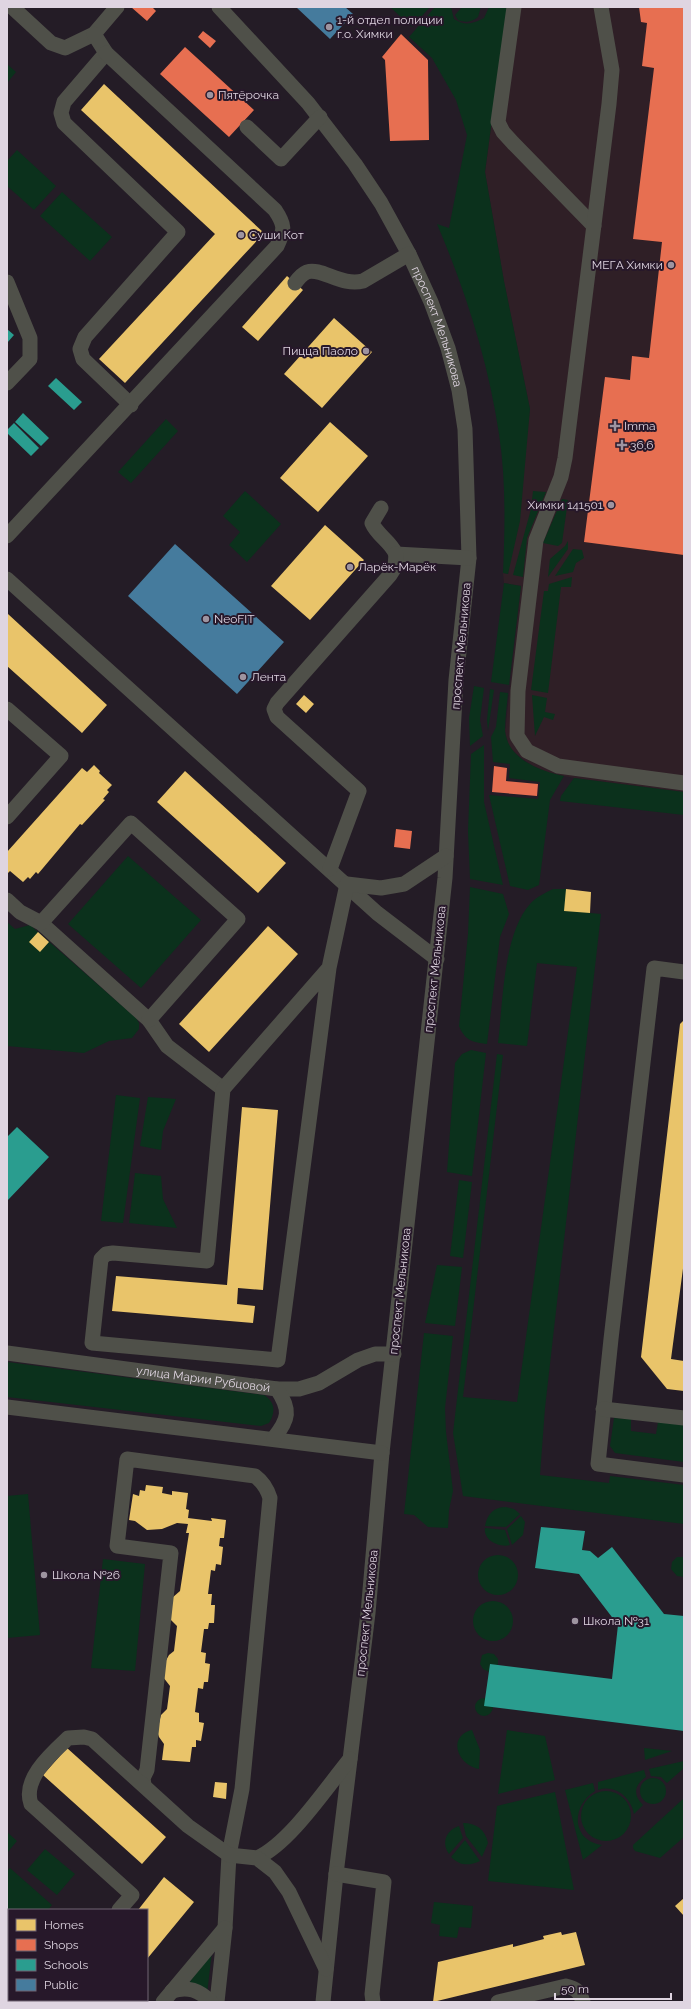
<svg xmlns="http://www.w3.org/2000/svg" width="691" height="2009" font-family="Raleway,sans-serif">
<rect width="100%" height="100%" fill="#241c26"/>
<path fill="#2f1f26" d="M507 7H684V792L574 778 549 773 533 766 520 757 509 747 505 732 521 586 504 583 503 573 508 574 530 409 504 282 485 172Z"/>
<path fill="#0b311c" d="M390 7H430L412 27Z
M435 7H451L454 19C466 26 472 24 484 18L489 7H507L485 172 504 281 530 409 520 521 508 574 503 573C505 527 506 480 499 434 488 361 466 292 437 224L449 228 467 135 456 100 432 58 409 37Z
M462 7H481L478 17C473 22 464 23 458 20L455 15Z
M7 64 16 72 7 83Z
M17 150 56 186 34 210 7 186V161Z
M62 192 112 237 90 261 40 216Z
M166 419 178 431 131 483 118 472Z
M245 491 281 524 247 562 229 545 240 532 223 516Z
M533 491 546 492 527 538 523 577 513 575 531 509Z
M562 499 568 500 562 543 558 546 543 543Z
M568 541V549L548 577 550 559 565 546Z
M573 549 582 550 584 558 576 563 573 572 555 576Z
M572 577 571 587H561L548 693 531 690 544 591H548L549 584Z
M504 583 521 586 509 685 491 682Z
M474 686 484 688 480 720 483 736 470 746 469 718Z
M490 689 494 690 488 731 487 720Z
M500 692 508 693C507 705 505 718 505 730 507 759 540 771 564 776L550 800 539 885 528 890 510 886 489 795 538 799 540 782 509 778 510 764 493 762 491 737 496 727Z
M532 695 547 698 545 712 555 714 553 720 544 717 535 736Z
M484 745V802L503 885 470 879 468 831 471 754Z
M574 778 684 792V815L560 801 561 796Z
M128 856 201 920 141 988 68 924Z
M470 887 503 894 509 914 500 937 487 1044C473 1042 465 1041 459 1026L468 934Z
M553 889H566L590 913 601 914 545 1408 540 1475 609 1483 610 1476 684 1485V1524L463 1496 453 1433 497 1054 503 1055 463 1397 517 1402 577 967 537 963 527 1046 498 1043C503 1003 503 934 530 904 536 897 545 893 553 889Z
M7 922 15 929 30 925 136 1018 139 1023V1029L132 1038 109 1041 84 1053 7 1046Z
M471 1050 486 1053 472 1176 447 1172 455 1063 462 1054Z
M116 1095 140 1098 123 1223 101 1221Z
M148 1097 176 1099 163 1131 161 1150 140 1146Z
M135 1173 161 1176 163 1199 177 1228 129 1223Z
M459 1180 472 1182 463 1258 450 1256Z
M437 1265 462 1267 455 1326 425 1323Z
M424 1333 453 1336 445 1408 446 1432 453 1491 449 1510 448 1528 428 1527 414 1515 404 1514Z
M7 1362 264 1395C275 1402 276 1412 269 1423L261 1426 7 1397Z
M614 1418 631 1419V1431L656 1434 658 1422 684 1425V1462L615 1453 610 1446Z
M28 1494 40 1635 7 1638V1496Z
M506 1507 514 1509 520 1514 506 1527 485 1526C487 1514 494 1507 506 1507Z
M521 1516 525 1522 523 1535 512 1545 507 1529Z
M485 1528 505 1530 510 1545C499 1548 483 1540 485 1528Z
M478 1575a20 20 0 1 1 40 0a20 20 0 1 1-40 0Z
M677 1557H684V1577L677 1576 671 1569 672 1562Z
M103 1559 145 1564 135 1671 91 1668Z
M473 1621a20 20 0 1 1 40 0a20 20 0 1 1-40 0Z
M488 1653 494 1654 498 1659V1665L490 1664 489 1672 483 1669 480 1664 482 1655Z
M475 1707a9 9 0 1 1 18 0a9 9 0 1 1-18 0Z
M472 1730 480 1750 479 1769C457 1765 447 1736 472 1730Z
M507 1730 545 1736 555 1780 498 1794Z
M644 1748 672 1751 645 1760Z
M684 1761V1768L667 1783 661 1777 651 1776 649 1769Z
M644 1770 646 1777C635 1784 632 1795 643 1805L634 1814C631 1797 615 1784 598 1790V1782Z
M640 1791a13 13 0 1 1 26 0a13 13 0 1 1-26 0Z
M593 1783 595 1791C571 1806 571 1840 602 1845L583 1860 565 1790Z
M581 1816a25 25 0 1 1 50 0a25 25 0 1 1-50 0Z
M555 1792 574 1890 488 1881 497 1806Z
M684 1798V1837L660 1858 635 1851 633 1848V1845Z
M463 1823C476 1823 485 1829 488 1843L482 1857 466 1836Z
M459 1826 463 1838 449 1854C441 1843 446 1830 459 1826Z
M7 1832 17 1841 7 1853Z
M465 1840 480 1861C469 1866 460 1866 451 1857Z
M45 1849 75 1874 57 1895 27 1870Z
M10 1868 52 1905 48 1910H9V1912L7 1910V1871Z
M434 1902 473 1906 471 1928 459 1927 457 1938 439 1936 440 1925 431 1923Z
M212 1951 207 1994 189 1983Z"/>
<path fill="#e9c46a" d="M104 84 264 233 125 383 99 359 215 234 81 110Z
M287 276 303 290 258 341 242 327Z
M334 318 372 352 322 408 284 374Z
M330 422 368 456 318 512 280 478Z
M325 525 364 560 310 620 271 586Z
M8 614 107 705 82 733 7 666Z
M304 695 314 704 306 713 296 704Z
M94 765 100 771 99 773 112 785 107 790 109 792 103 799 105 800 82 825 80 824 38 874 36 872 30 879 28 877 23 882 10 871 8 873 7 852 82 768 87 772Z
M185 771 286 863 258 893 157 802Z
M566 889 591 892 590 913 564 911Z
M268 926 298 954 209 1052 179 1024Z
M38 932 49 942 40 952 29 942Z
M684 1020V1261L671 1359 684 1361V1391L667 1389 641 1357 680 1024Z
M242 1107 278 1110 263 1290 238 1288 237 1304 255 1306 253 1323 112 1311 116 1276 227 1285Z
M146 1485 163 1487 162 1493 172 1495V1491L188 1493 186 1509 189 1510 188 1518 212 1521 211 1518 226 1520 224 1538H220L219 1546 223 1547 221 1565 216 1564 215 1571 211 1570 208 1594H212L211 1605H215L214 1623H209L208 1629H204L201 1652 206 1653 205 1663 210 1664 208 1682H204L203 1689 198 1688 195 1712 199 1713V1722L204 1723 201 1741 196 1740V1747H192L190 1762 162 1760 164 1744 159 1737 157 1731 161 1715 167 1709 170 1686 163 1677V1666L169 1655 174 1651 177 1626 170 1619 172 1598 180 1591 189 1533H186L188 1524 177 1523 162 1529 147 1530 135 1521 129 1520 133 1494 139 1496 140 1490 145 1491Z
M67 1748 166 1837 142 1864 43 1775Z
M215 1782 227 1783 226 1799 213 1797Z
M164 1877 194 1902 147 1959V1910H138Z
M684 1898V1916L675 1906Z
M561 1932 562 1935 576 1932 585 1965 433 2002 438 1962 513 1944V1947L544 1939 543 1936Z
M101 2000H113L112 2002H104Z"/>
<path fill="#e76f51" d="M131 7H152L156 11 147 21Z
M639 7H684V555L584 542 605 377 630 380 632 356 649 358 662 242 633 239 654 68 642 66 647 23 641 22Z
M203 31 216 41 210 48 198 37Z
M401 34 428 60 429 140 390 141 385 60 382 57Z
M185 47 254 110 229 137 160 74Z
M494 766 507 768 506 781 538 784 537 796 492 792Z
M396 829 412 831 410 849 394 847Z"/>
<path fill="#2a9d8f" d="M7 329 14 335 7 343Z
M56 378 82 402 74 410 48 386Z
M23 413 49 438 41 446 15 422Z
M14 423 39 448 31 456 7 433V430Z
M17 1127 49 1157 7 1201V1137Z
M541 1527 585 1531 582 1550 590 1551 598 1558 612 1547 664 1614 684 1616V1731L484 1706 490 1664 612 1679 618 1625 579 1574 535 1568Z"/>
<path fill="#457b9d" d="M296 7H345L353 14 330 39Z
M175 544 284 642 237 694 128 596Z"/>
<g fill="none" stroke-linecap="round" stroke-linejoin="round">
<g stroke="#4f5049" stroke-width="15">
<path d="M12 7 51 43 65 48 94 34 117 7"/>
<path id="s1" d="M219 7 308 103 355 164 381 203 409 254 431 302 448 348 459 390 465 429 469 558 456 680 445 878 382 1453 368 1613 336 1874 323 2002"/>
<path d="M514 7 498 122 503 132 513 143 594 226"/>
<path d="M601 7 612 70 609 104 565 458 561 477 536 540 518 691 517 736 527 751 558 766 684 783"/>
<path d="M94 34 106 53 64 102 61 113 64 123 178 232 85 337 80 349 83 359 131 405"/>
<path d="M247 127 281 159 320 117"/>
<path d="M7 282 30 338V359L7 383"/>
<path d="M295 283C298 279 302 274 307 272 321 267 342 287 363 281L409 254"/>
<path d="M381 508 372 523C377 535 390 541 396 554L469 558"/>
<path d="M7 536 277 246C285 229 285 225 275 210L106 53"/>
<path d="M7 579 377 913 437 959"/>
<path d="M7 709 61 756 7 817"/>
<path d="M330 869 359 791 277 717 274 709 277 703 390 575 395 567 396 554"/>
<path d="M7 900 20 912 41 923 149 1020 167 1046 223 1089"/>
<path d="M41 923 131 823 238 919 149 1020"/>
<path d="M329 968 278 1360 92 1343 101 1259 106 1254 113 1253 207 1261 223 1089 329 968 347 884 381 888 404 884 446 856"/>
<path d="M684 972 654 968 611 1339 598 1464 684 1475"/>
<path id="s2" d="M7 1353 277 1389H299L319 1383 358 1360 375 1354H394"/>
<path d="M7 1407 382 1453"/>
<path d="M603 1409 684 1418"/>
<path d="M274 1438C289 1419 291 1410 277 1389"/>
<path d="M144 1785 143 1778 147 1770 171 1553 117 1546 127 1459 255 1476C263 1482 267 1488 270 1498L242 1789 229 1855 225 1928 217 2002"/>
<path d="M257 1858C290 1843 326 1788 350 1759"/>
<path d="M336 1874 384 1882 372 1994 373 2002"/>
<path d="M119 1910 132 1895 31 1804C22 1779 51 1754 68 1738L84 1737 92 1739 188 1826 229 1855 257 1858 275 1872 289 1892 326 1969"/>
<path d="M7 1969 9 1970"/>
<path d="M172 1991C188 1986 199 1990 211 2002"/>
<path d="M44 2000 46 2002"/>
<path d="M163 2002 225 1928"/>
<path d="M498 2002 566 1986C576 1988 580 1992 583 2002"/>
</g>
</g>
<g fill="#9e94a0" stroke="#27182a" stroke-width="1.5">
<circle cx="329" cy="27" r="4"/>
<circle cx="210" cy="95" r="4"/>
<circle cx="241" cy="235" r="4"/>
<circle cx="671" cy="265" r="4"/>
<circle cx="366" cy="351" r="4"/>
<path d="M613 420h4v4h4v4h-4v4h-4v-4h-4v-4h4z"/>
<path d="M620 439h4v4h4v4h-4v4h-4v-4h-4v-4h4z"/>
<circle cx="611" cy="505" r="4"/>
<circle cx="350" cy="567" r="4"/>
<circle cx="206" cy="619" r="4"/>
<circle cx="243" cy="677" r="4"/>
<circle cx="44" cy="1575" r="4"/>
<circle cx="575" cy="1621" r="4"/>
</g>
<g text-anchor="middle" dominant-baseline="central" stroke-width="4" stroke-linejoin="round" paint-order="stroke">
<g font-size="12" fill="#dfd5e1" stroke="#27182a" text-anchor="start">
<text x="337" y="20">1-й отдел полиции<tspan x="337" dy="14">г.о. Химки</tspan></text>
<text x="218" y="95">Пятёрочка</text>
<text x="249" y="235">Суши Кот</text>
<text x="663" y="265" text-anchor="end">МЕГА Химки</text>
<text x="358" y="351" text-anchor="end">Пицца Паоло</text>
<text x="624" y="426">Imma</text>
<text x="630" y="445">36,6</text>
<text x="603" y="505" text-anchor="end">Химки 141501</text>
<text x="358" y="567">Ларёк-Марёк</text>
<text x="214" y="619">NeoFIT</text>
<text x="251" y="677">Лента</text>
<text x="52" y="1575">Школа №26</text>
<text x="583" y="1621">Школа №31</text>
</g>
<g font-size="12" fill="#dfd5e1" stroke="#27182a">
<text stroke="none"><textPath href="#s1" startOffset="391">проспект Мельникова</textPath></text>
<text transform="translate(461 646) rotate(-85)">проспект Мельникова</text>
<text transform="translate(435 969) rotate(-84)">проспект Мельникова</text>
<text transform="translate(400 1291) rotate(-84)">проспект Мельникова</text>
<text stroke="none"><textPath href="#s2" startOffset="198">улица Марии Рубцовой</textPath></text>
<text transform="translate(367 1613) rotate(-84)">проспект Мельникова</text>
</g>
</g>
<rect width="691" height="2009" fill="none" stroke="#dfd5e1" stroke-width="16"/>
<rect x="8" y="1909" width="140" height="92" fill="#27182a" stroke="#716473"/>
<rect x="16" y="1919" width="20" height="12" fill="#e9c46a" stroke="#716473"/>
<text x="44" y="1929" font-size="12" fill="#dfd5e1">Homes</text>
<rect x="16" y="1939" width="20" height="12" fill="#e76f51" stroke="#716473"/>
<text x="44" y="1949" font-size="12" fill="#dfd5e1">Shops</text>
<rect x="16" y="1959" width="20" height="12" fill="#2a9d8f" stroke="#716473"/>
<text x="44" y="1969" font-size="12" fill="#dfd5e1">Schools</text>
<rect x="16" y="1979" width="20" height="12" fill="#457b9d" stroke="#716473"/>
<text x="44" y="1989" font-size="12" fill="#dfd5e1">Public</text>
<path d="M555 1993v6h116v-6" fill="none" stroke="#dfd5e1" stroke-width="2"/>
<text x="561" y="1993" font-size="12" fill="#dfd5e1" stroke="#27182a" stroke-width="3" paint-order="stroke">50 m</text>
</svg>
